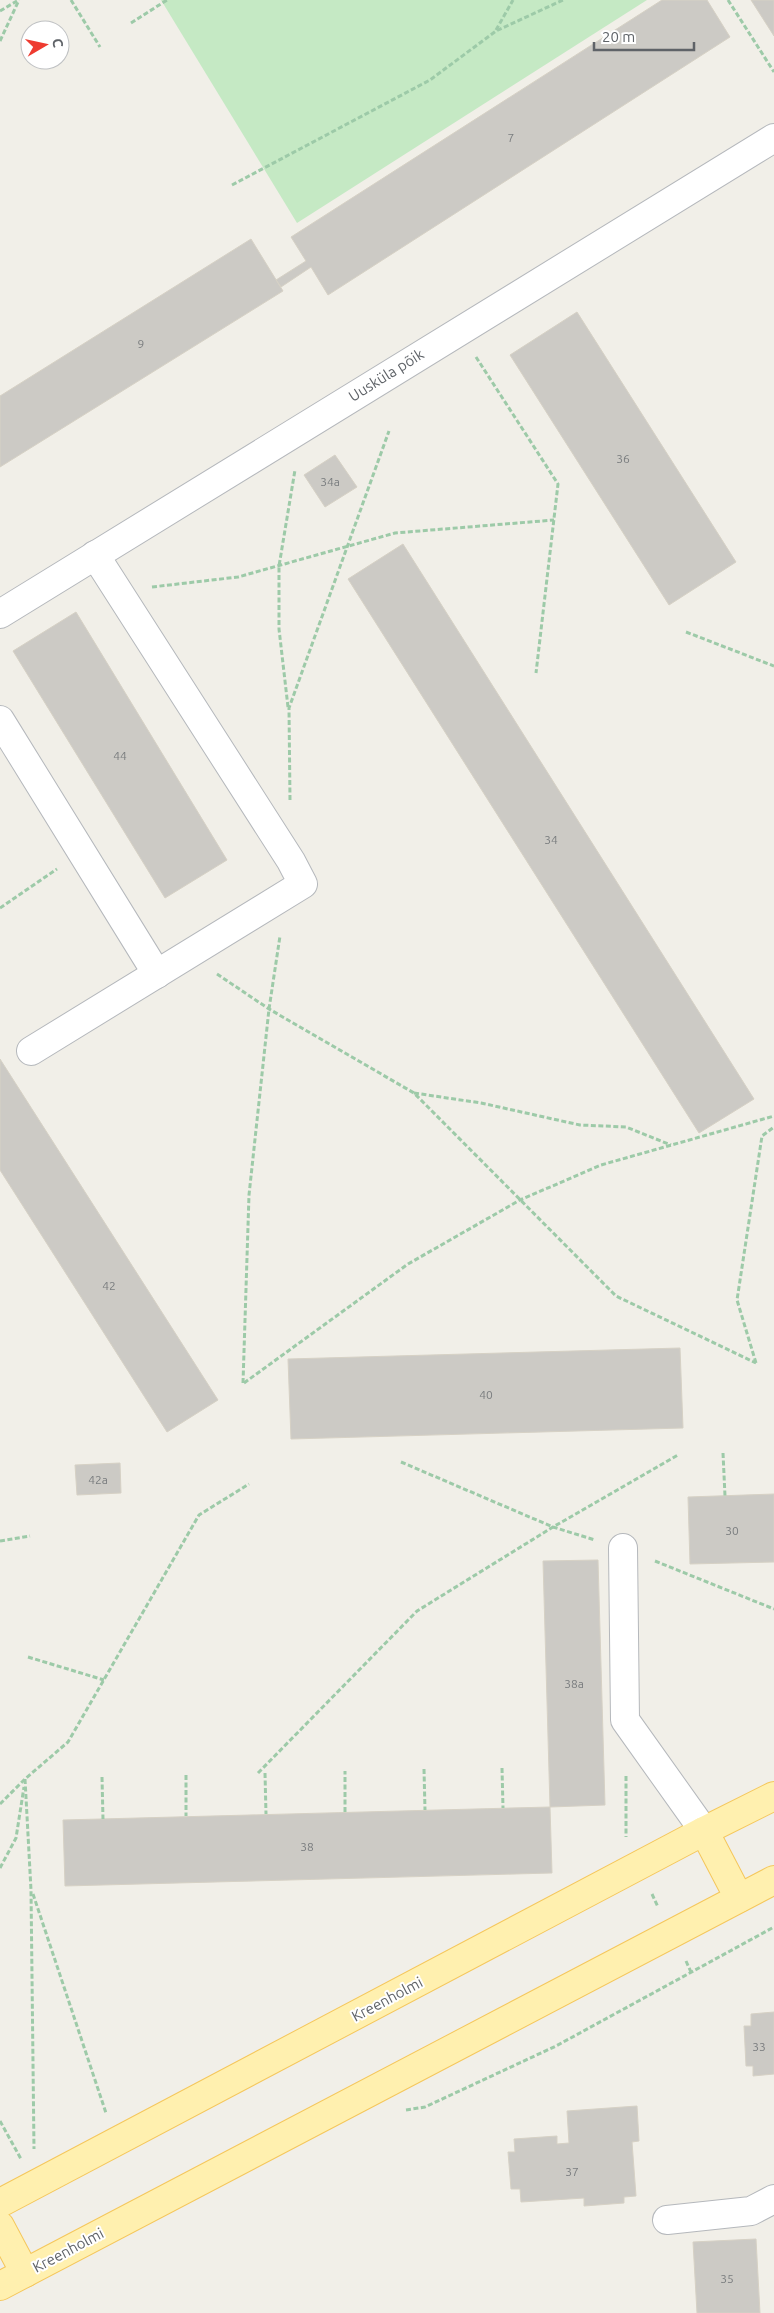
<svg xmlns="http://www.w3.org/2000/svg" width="774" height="2313" viewBox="0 0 774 2313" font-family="Ubuntu,sans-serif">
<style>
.green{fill:#c5e9c4}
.building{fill:#cccac5;stroke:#d6d1c5}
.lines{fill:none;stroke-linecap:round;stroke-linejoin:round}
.minor-casing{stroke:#b5b8bc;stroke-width:30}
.major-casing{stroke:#f5c75c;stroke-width:30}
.path{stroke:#9dcaa8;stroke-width:3;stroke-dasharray:5 2.5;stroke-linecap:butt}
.minor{stroke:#fff;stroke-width:28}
.major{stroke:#fff0af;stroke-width:28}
.labels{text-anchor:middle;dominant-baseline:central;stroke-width:4;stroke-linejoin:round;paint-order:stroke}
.number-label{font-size:12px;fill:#7a7d7f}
.street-label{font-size:15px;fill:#5f6368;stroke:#fff}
</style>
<rect width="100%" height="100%" fill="#f1efe8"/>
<!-- green -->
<path class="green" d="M161,0h486l-350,223z"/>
<!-- building -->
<g class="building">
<path d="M662,0h45l23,37 -402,258 -17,-28 -30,20 -5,-7 30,-19 -15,-24z"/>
<path d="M751,0h23v36z"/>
<path d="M251,239l32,52 -283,176v-71z"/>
<path d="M577,312l159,250 -67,43 -159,-250z"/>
<path d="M335,455l22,32 -32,20 -21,-32z"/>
<path d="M403,544l351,555 -55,34 -351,-554z"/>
<path d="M76,612l151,248 -62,38 -152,-247z"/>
<path d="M0,1059l218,341 -51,32 -167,-262z"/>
<path d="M680,1348l3,80 -392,11 -3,-80z"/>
<path d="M120,1463l1,30 -44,2 -2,-30z"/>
<path d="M774,1494v68l-84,2 -2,-67z"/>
<path d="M598,1560l7,245 -55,2 -7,-246z"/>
<path d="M550,1807l2,66 -487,13 -2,-66z"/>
<path d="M774,2012v62l-21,2v-10h-7l-2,-40h7v-12z"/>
<path d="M637,2106l2,35 -7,1 4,54 -12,1v6l-40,3v-8l-63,4 -1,-13h-9l-3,-37h7l-1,-13 43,-3v8l12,-1 -2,-32z"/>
<path d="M756,2239l4,74h-63l-4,-71z"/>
</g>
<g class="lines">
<defs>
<g id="minor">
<path d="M0,614l774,-476"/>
<path d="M0,720l157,254"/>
<path d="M31,1051l272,-167 -12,-23 -196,-306"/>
<path d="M623,1548l2,172 79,111"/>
<path d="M667,2220l84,-9 23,-12"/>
</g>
<g id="major">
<path d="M704,1831l35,67"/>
<path d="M0,2203l704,-372 70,-35"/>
<path d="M0,2226l25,47"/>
<path d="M0,2286l774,-406"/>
</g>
</defs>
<!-- minor casing -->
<use href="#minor" class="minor-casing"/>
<!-- major casing -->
<use href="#major" class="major-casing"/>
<!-- path -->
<g class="path">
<path d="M71,0l29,47"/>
<path d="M728,0l46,72"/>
<path d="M0,11l17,-10"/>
<path d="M131,23l36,-23"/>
<path d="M496,30l17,-30"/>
<path d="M0,41l19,-41"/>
<path d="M232,185l198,-105 66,-49 67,-31"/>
<path d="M476,357l82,127 -22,189"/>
<path d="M152,587l86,-10 157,-44 159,-13"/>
<path d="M686,632l88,34"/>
<path d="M288,707l-9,-78v-63l16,-96"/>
<path d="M290,800l-1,-92 100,-277"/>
<path d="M0,908l57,-39"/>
<path d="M217,974l52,35 145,84 202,203 140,67"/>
<path d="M414,1093l67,10 99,22 46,2 45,18"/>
<path d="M756,1363l-19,-63 25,-164 12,-9"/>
<path d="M243,1383l6,-188 20,-186 11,-73"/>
<path d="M244,1383l164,-119 112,-64 81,-35 173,-49"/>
<path d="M723,1453l2,43"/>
<path d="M401,1462l152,65 42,13"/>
<path d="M0,1541l30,-5"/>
<path d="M655,1561l119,48"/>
<path d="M28,1657l76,23"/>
<path d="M502,1768l1,40"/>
<path d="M424,1769l1,41"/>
<path d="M258,1773l159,-162 136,-84 125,-72"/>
<path d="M265,1773l1,41"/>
<path d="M186,1775v41"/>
<path d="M626,1776v61"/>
<path d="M102,1777l1,42"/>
<path d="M25,1779l6,111 3,259"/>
<path d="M0,1804l25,-25 43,-37 131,-227 50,-31"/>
<path d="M345,1812v-41"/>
<path d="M0,1868l16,-30 8,-51"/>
<path d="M33,1894l73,219"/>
<path d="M652,1894l6,13"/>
<path d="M686,1961l5,11"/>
<path d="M406,2110l19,-3 131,-61 218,-119"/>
<path d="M0,2121l21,38"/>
</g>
<!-- minor -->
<use href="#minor" class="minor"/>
<!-- major -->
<use href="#major" class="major"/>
</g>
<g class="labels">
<!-- number labels -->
<g class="number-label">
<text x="511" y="137">7</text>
<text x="141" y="343">9</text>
<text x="623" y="458">36</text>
<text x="330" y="481">34a</text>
<text x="120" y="755">44</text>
<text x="551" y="839">34</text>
<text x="109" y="1285">42</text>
<text x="486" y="1394">40</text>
<text x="98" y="1479">42a</text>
<text x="732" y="1530">30</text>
<text x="574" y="1683">38a</text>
<text x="307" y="1846">38</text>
<text x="759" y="2046">33</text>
<text x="572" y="2171">37</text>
<text x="727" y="2278">35</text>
</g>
<!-- street labels -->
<g class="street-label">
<text transform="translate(386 375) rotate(-32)">Uusküla põik</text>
<text transform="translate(387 1999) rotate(-28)">Kreenholmi</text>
<text transform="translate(68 2250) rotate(-28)">Kreenholmi</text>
</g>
</g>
<!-- north arrow -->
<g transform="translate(45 45) rotate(81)"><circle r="24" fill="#ffffff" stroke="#bfc1c3"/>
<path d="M0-4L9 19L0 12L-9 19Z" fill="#ee3b30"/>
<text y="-8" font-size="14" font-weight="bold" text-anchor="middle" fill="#5f6368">С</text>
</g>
<!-- scale -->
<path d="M594 42v8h100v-8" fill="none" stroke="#5f6368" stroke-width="2.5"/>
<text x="602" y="42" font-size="15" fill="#5f6368" stroke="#ffffff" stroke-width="4" paint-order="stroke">20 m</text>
</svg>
